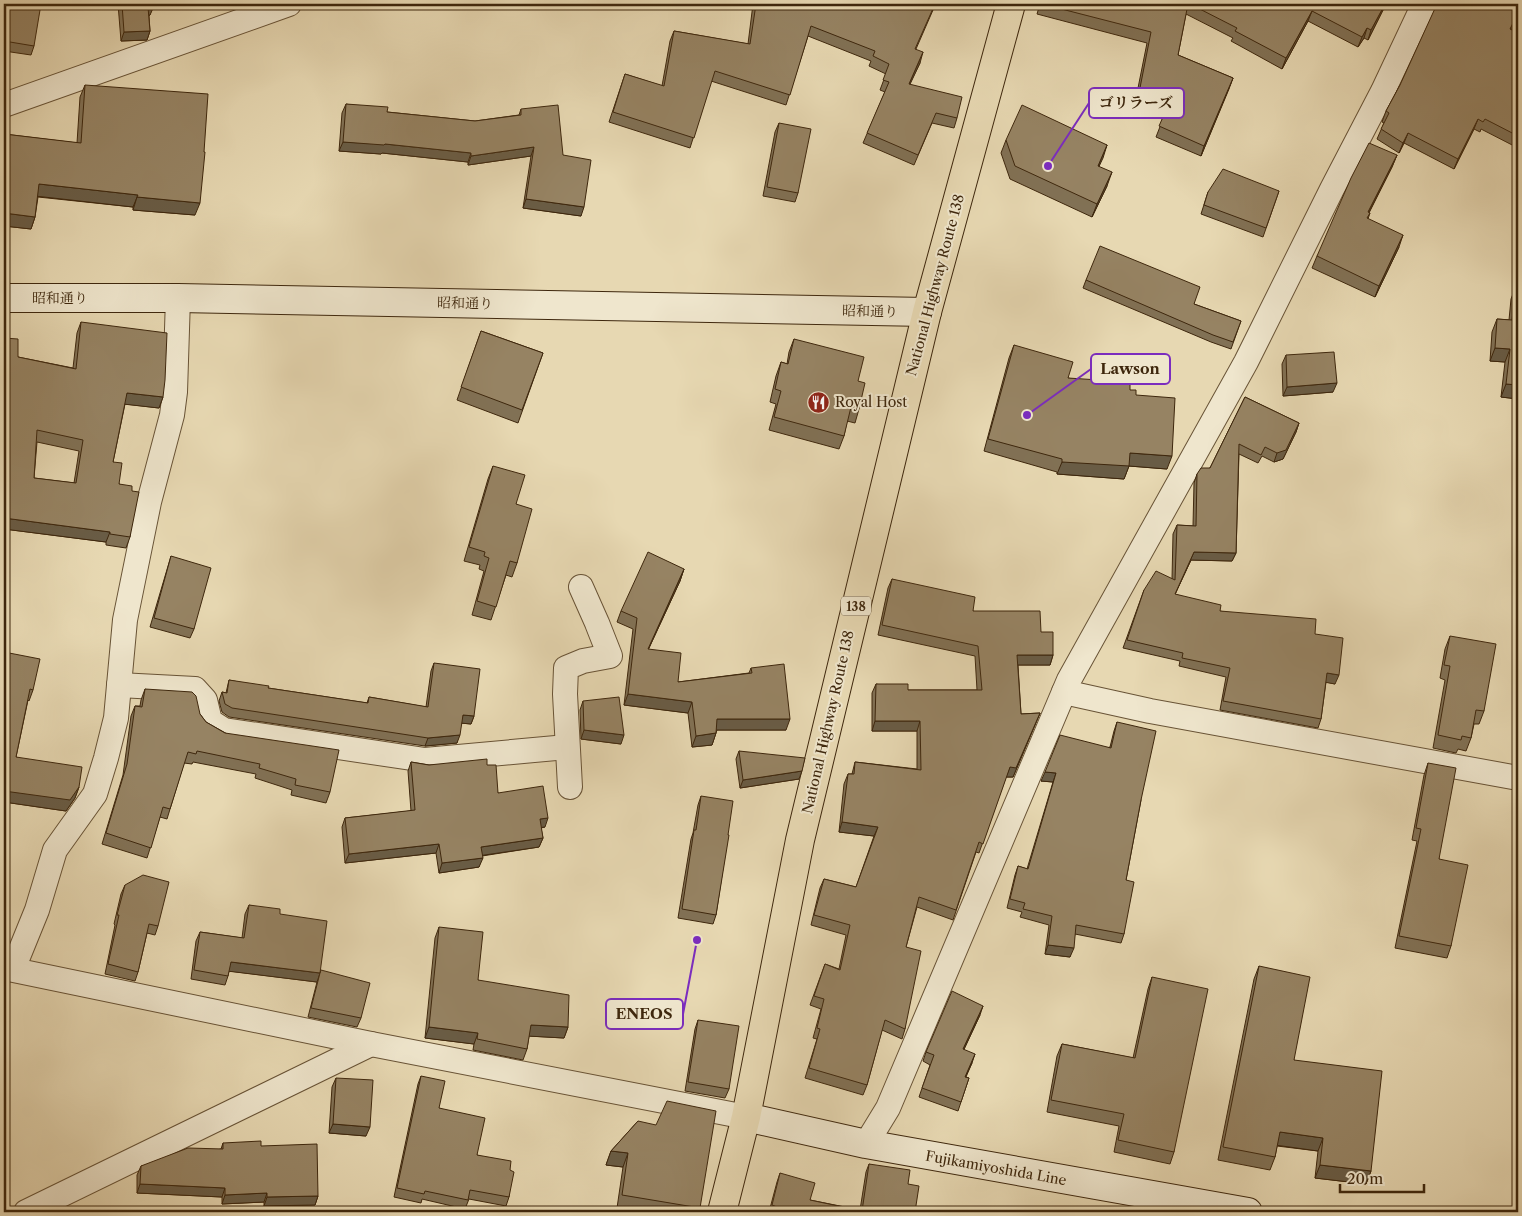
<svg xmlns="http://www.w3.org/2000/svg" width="1522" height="1216" viewBox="0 0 1522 1216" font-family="'Libre Caslon Text','Noto Serif JP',serif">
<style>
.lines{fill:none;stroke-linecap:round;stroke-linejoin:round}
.street-casing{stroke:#685336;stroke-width:26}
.secondary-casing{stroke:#3e270d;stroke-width:30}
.highway-casing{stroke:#3e270d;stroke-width:30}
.street{stroke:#efe6cd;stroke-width:24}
.secondary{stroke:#efe6cd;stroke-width:28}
.highway{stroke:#e7d8b2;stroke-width:28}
.wall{fill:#817155;stroke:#3e270d;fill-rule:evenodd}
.shaded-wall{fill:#695c45;stroke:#3e270d}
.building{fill:#968363;stroke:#3e270d;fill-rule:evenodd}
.labels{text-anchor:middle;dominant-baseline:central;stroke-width:4;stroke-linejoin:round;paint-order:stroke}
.shield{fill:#efe6cd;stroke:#736047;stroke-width:1}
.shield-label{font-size:12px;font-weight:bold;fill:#3e270d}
.street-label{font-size:14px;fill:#3e270d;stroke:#efe6cd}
.poi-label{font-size:14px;fill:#3e270d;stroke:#efe6cd;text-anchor:start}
.leader{fill:none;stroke:#7b2cbf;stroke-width:2}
.callout-dot{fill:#7b2cbf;stroke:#efe6cd;stroke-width:2}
.callout{fill:#efe6cd;stroke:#7b2cbf;stroke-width:2}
.callout-label{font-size:15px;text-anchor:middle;font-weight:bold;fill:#3e270d}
</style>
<rect width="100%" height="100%" fill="#e7d8b2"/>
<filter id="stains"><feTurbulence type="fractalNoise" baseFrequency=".004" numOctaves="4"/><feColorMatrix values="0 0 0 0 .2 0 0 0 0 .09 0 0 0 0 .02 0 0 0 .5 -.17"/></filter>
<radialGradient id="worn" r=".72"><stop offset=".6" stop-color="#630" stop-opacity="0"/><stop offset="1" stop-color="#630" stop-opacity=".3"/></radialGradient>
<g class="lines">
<defs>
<g id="street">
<path d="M4,105l285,-101"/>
<path d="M119,685l76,4 10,11 5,21 14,9 201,30 142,-13"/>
<path d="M1064,692l86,19 368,67"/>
<path d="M570,787l-5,-93 1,-26 17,-7 27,-5 -13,-33 -16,-36"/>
<path d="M4,968l367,76 375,73"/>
<path d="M13,969l24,-59 18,-60 40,-56 11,-36 10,-40 9,-98 24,-118 23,-87 3,-23 3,-94"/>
<path d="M866,1144l22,-36 181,-428 177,-318 86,-173 51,-98 41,-87"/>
<path d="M26,1212l345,-168"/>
</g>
<g id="secondary">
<path d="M4,298h174l749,14"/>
<path d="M746,1117l120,27 382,68"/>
</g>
<path id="highway" d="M722,1212l24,-95 54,-277 127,-528 84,-308"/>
</defs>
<!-- street casing -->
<use href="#street" class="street-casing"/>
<!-- secondary casing -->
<use href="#secondary" class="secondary-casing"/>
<!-- highway casing -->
<use href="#highway" class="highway-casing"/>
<!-- street -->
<use href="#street" class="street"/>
<!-- secondary -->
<use href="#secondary" class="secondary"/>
<!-- highway -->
<use href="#highway" class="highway"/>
</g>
<!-- wall -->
<g class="wall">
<path d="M4,4l30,42 -3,9 -27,-4z"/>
<path d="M118,4h35l-3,11 -1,1 1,15 -3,9 -26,1z"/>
<path d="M753,4h132l10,4 38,2 -17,39 4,14 -11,22 48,33 -3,10 -22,-5 -18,42 -51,-22 22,-51 -5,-2 6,-16 -17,-8 2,-5 -63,-25 -22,69 -75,-24 -21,67 -81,-26 16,-48 37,12 8,-45 4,-10 74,13z"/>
<path d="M1040,4h220l9,5 117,-5 -18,36 -4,-2 -6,9 -50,-26 -26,48 -51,-28 2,-3 -47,-24 -8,41 55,23 -32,78 -45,-19 7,-18 -30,-6 14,-70 -110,-29z"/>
<path d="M1511,30l7,3v115l-37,-19 -1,3 -6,-3 -20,40 -50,-26 -5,10 -22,-14 7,-16 -2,-1 4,-11 14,-26z"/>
<path d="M85,85l110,130 -62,-5v-3l-95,-10 -3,20 -4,12 -27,-3v-92l73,9 3,-46z"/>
<path d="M346,104l41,8 88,9 44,-6 2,-6 42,46 18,61 -58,-8 8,-52 -63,9v-3l-86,-9 -1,1 -42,-3 3,-38z"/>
<path d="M779,123l19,70 -3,9 -32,-6 12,-64z"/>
<path d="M1006,140l101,5 -8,21 8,20 -15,31 -82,-38 -9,-26z"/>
<path d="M1397,155l-5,12 -23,46h1l-2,6 31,28 -24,50 -63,-29 5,-12z"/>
<path d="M1279,191l-16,46 -62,-23 7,-22z"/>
<path d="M1086,280l108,24 47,17 -10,28 -20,-7 -128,-54z"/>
<path d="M1516,286h2v113l-17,-2 4,-35 -15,-1 2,-29 5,-13 12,1 2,-21z"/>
<path d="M81,322l82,75 -4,11 -34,-4 -12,58 6,22 13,7 -2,46 -4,11 -20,-3v-3l-102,-13v-191l14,19 55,11 4,-35zM37,442l42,9 -5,32 -40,-5z"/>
<path d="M481,331l62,22 -25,70 -61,-23z"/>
<path d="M794,339l64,42 1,28 -4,14 -8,-2 -3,15 -5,13 -70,-19 7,-26 -6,-2 6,-26 5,-14 6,2 2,-12z"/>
<path d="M1014,345l54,33 62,12 6,5 31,74 -38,-3 -5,13 -67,-5v-2l-73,-21 25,-93z"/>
<path d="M1286,355l47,37 -50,4 -1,-32z"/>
<path d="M1245,397l54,26 -3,9 -13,27 -9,3 -12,-6 -4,7 -19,-9 -3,99 -4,8 -41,-1 -16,34 45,17 95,23 20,50 -9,-2 -5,37 -3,9 -98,-18 6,-33 -47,-11 1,-5 -57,-13 21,-58 28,-11 1,-45 4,-9 16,1 1,-43 3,-9 13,-6z"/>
<path d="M493,466l23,38 1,59 -5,14 -6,-2 -15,45 -19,-5 12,-44 -5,-2 1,-4 -16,-4 24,-82z"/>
<path d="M171,556l23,73 -4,9 -40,-11z"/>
<path d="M684,569l-4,12 -32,69 30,32 71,-9 2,-5 35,62h-69l-5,15 -20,2 -4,-34 -64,-8 9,-76 -16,-7 4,-11z"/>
<path d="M892,579l81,32 68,21 12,23 -3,10h-32l3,49 19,-1 -27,64h-7l-27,76 -3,-1 -23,68 -36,-13 -11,40 -1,82 -3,10 -20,-9 -15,55 -4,10 -58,-17 12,-39 -4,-1 8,-29 -11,-4 15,-41 14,5 7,-34 -35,-10 9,-37 4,-9 32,8 18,-51 -35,-4 5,-48 4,-10h4l3,-12 62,7v-38h-45v-38l4,-9 32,6h69l-2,-34 -97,-21 10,-47z"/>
<path d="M1450,636l34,75 -5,13h-5l-3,14 -5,13 -8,-2 -2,4 -23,-5 12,-68 -5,-2 5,-29z"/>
<path d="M4,652l29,38 -4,11 -1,-1 -12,57 63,30 -4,11 -9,13 -62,-9z"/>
<path d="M434,663l40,53 -3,8 -10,-1 -4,20 -32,3 -196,-29 -7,-5 -3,-11 3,-9 4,1 3,-13 39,8 99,15 2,-6 57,10 5,-36z"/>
<path d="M145,689l55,25 6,8 124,70 -4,11 -35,-8 1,-5 -37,-12 1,-4 -63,-12 -1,2 -8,-1 -17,56 -7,-2 -13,41 -45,-14 21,-69 8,-59 4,-10h5l1,-6z"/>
<path d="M583,701l38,43 -40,-5 -1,-29z"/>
<path d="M1117,722l24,78 -15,80 -2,54 -3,9 -46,-9 -5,23 -25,-3 4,-29 -29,-8 2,-5 -15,-4 8,-33 3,-9 9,3 26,-87 -12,-1 69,-34 4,-16z"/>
<path d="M739,751l60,28 -59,9 -4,-29z"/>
<path d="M411,762l18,3h58l11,28 47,34 -4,1 2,10 -4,9 -57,9 -3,11 -40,6 -3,-20 -91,10 -3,-36 3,-9 66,-7 -3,-40z"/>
<path d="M1428,763l11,96 12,87 -4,12 -52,-10 22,-107 -5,-1 12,-65z"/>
<path d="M701,796l27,39 -12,80 -3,9 -35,-6 13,-79 2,-6 5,-28z"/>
<path d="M125,885l33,41 -3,9 -8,-2 -9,39 -3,9 -30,-7 10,-49 -1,-1 7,-30z"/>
<path d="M249,905l31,9 40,57 41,47 -4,9 -49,-10 9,-35 -88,-11 -1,5 -3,9 -34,-6 5,-38 4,-9 42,6 3,-24z"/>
<path d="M439,927l39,53 90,47 -4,11 -35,-2 -2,13 -4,11 -50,-10 1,-6 -49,-6 10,-100z"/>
<path d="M1259,966l35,94 77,111 -5,13 -51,-6 3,-27 -41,-5 -2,11 -5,13 -52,-10 36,-181z"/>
<path d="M1152,977l22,175 -4,12 -56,-12 5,-26 -72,-14 10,-56 5,-12 71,14 15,-69z"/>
<path d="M980,1015l-16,34 8,14 -6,14 3,1 -11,33 -39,-14 11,-32 -7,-4 3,-9z"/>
<path d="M698,1020l31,69 -4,9 -40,-7 10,-62z"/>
<path d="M421,1076l18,32 38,47 33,15 -1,27 -3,9 -37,-7 -4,10 -43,-10 -1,4 -27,-6 24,-113z"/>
<path d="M336,1078l30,58 -37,-3 3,-46z"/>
<path d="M638,1121l62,87 -2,4h-58l-23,-4 6,-41 -17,-2 5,-14z"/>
<path d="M223,1143l95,53 -3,9 -51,1v-4l-42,2v-7l-85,-4v-18l4,-9 80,-17z"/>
<path d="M869,1164l39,20 7,28h-146l8,-30 3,-9 30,27 50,10 6,-38z"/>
</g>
<!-- shaded-wall -->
<g class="shaded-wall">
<path d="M1385,4h1l-18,36 3,-10z"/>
<path d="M154,6l-4,9 -5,1 3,-9z"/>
<path d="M1312,11l-4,10 -26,48 4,-11z"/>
<path d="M1518,13v2l-11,25 3,-11z"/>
<path d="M1367,28l-3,10 -6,9 4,-10z"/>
<path d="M150,31l-3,9 -26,1 3,-9z"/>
<path d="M923,52l-3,11 -15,32 4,-11z"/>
<path d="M1233,78l-4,11 -28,67 3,-10z"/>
<path d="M1478,119l-4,10 -20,40 4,-10z"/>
<path d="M1408,133l-4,10 -5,10 4,-10z"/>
<path d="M343,142l42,2 86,9 -3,9 -86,-9 -1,1 -42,-3z"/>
<path d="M1107,145l-4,13 -10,21 5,-13z"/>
<path d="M534,147l-3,9 -63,9 3,-9z"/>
<path d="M1397,155l-5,12 -29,57 5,-12z"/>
<path d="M1112,172l-5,14 -15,31 5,-13z"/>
<path d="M39,184l99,11 -5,12 -98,-11z"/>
<path d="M137,197l63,6 -5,12 -62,-5z"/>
<path d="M526,199l58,8 -3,9 -58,-8z"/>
<path d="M4,213l31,4 -4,12 -27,-3z"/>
<path d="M1403,235l-4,12 -24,50 4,-11z"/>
<path d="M1495,348l15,1 -5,13 -15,-1z"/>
<path d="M1337,383l-4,9 -50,4 4,-9z"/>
<path d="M1506,384l12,1v14l-17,-2z"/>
<path d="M127,393l36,4 -4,11 -36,-4z"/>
<path d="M1299,423l-3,9 -13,27 -9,3 3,-9z"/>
<path d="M1130,453l42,3 -5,13 -38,-3 -5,13 -67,-5 5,-12z"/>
<path d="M4,518l106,14 -4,10 -102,-13z"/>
<path d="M1194,552l42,1 -4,8 -41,-1 -20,43z"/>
<path d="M684,569l-4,12 -37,80 5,-12z"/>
<path d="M1017,655h36l-3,10h-36z"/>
<path d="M1327,673l12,2 -4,9 -11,-2z"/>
<path d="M628,694l64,8 -4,11 -64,-8z"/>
<path d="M1040,713l-27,64h-7l4,-10z"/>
<path d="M463,715l11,1 -3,8 -11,-1z"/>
<path d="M717,719h73l-4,11h-73z"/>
<path d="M875,721h45l-3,10h-45z"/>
<path d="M584,730l40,5 -3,9 -40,-5z"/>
<path d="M716,733l-4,12 -20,2 4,-11z"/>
<path d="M460,735l-3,8 -32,3 3,-8z"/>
<path d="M802,771l-3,8 -59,9 3,-8z"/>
<path d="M1045,772l11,1 -3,9 -12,-1z"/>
<path d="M79,787l-4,11 -9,13 -62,-9v-11z"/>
<path d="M548,818l-3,9 -8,1 3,-9z"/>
<path d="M842,822l36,5 -4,9 -35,-4z"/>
<path d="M543,838l-4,9 -61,9 3,-9z"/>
<path d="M439,844l-3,9 -91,10 4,-9z"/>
<path d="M483,858l-4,9 -40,6 3,-10z"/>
<path d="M1048,945l26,3 -4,9 -25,-3z"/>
<path d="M231,962l89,11 -3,9 -90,-11z"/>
<path d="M983,1006l-3,9 -20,43 3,-9z"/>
<path d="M531,1025l37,2 -4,11 -37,-2z"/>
<path d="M429,1027l49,6 -4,11 -49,-6z"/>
<path d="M975,1054l-3,9 -11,23 4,-9z"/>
<path d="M333,1124l37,3 -4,9 -37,-3z"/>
<path d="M1280,1132l43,6 -5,13 -43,-6z"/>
<path d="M611,1151l17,2 -5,14 -17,-2z"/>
<path d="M1320,1165l51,6 -5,13 -51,-6z"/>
<path d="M140,1184l85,4 -3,9 -85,-4z"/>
<path d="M267,1193l-3,9 -42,2 3,-9z"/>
<path d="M318,1196l-3,9 -51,1 3,-9z"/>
</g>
<!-- building -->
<g class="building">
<path d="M4,4h37l-7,42 -30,-5z"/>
<path d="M122,4h31l1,2 -6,1 2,24 -26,1z"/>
<path d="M756,4h129l10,4 2,-4h38l-20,45 8,3 -14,32 53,13 -5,21 -21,-5 -18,42 -51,-22 22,-51 -6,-2 6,-16 -16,-8 2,-5 -64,-25 -21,69 -75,-24 -21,67 -81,-26 12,-38 39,12 10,-55 76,13z"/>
<path d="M1042,4h146l-10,51 55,23 -29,68 -45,-20 8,-18 -30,-5 14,-71z"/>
<path d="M1190,4h70l9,5 2,-5h114l-14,26 -4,-2 -5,9 -50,-26 -26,47 -51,-27 2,-3z"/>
<path d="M1437,4h79l2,1v8l-8,16 8,4v103l-33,-17 -2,3 -5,-3 -20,40 -50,-26 -5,10 -22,-14 8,-16 -3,-2 14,-26z"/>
<path d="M85,85l123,9 -4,58h1l-5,51 -63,-6 1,-2 -99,-11 -4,33 -31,-4v-79l77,9z"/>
<path d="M346,104l42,3 -1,5 88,9 46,-6v-6l37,-4 5,50 28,5 -7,47 -58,-8 8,-52 -63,9v-3l-86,-9 -1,1 -41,-3z"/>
<path d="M1022,105l85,40 -9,21 14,6 -15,32 -82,-38 -9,-26z"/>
<path d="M779,123l32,6 -13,64 -31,-6z"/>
<path d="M1369,143l28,12 -29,57 2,1 -3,5 36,17 -24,51 -62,-30 34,-78z"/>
<path d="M1223,169l56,22 -13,37 -62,-23 4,-13z"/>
<path d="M1100,246l100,41 -6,17 47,17 -8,21 -20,-7 -127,-55z"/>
<path d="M1516,286h2v99l-12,-1 4,-35 -15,-1 2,-29 15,1z"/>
<path d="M81,322l86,11 -2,47 -2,17 -36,-4 -14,69 9,1 -3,21 13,2v5l7,1 -9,45 -20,-3v-2l-106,-14v-180l14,1v18l58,12zM37,430l46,10 -7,43 -42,-5z"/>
<path d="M481,331l62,22 -21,57 -61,-23z"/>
<path d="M794,339l70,18 -6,24 7,2 -6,26 -8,-2 -7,29 -70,-19 7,-26 -6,-2 6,-27 7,2z"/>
<path d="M1014,345l59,17 -5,16 62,4v8h6v5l39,3 -3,58 -42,-3 -1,13 -67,-4v-3l-74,-20z"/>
<path d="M1334,352l3,31 -50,4 -1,-32z"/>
<path d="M1245,397l54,26 -13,27 -9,3 -12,-6 -4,8 -22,-11 -3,109 -42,-1 -19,42 46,11 -1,6 96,8 -1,15 28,4 -4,37 -12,-2 -6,46 -98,-18 7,-33 -48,-10 1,-5 -56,-13 17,-50 12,-19 19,9 2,-55 19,1 1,-52 4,-6h9z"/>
<path d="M493,466l32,9 -9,29 16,5 -15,54 -7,-2 -14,46 -19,-6 12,-43 -5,-2 1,-4 -16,-5z"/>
<path d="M648,552l36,17 -36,80 33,4 -3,29 74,-9 -1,-5 33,-4 6,55h-73l-1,14 -20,3 -4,-34 -64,-8 9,-76 -16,-7z"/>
<path d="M171,556l40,12 -17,61 -40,-11z"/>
<path d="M892,579l83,18 -2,14h67l1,21h12v23h-36l4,59 19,-1 -24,55 -6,-1 -27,77 -4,-2 -23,68 -37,-13 -13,50 15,4 -16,78 -20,-9 -18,65 -58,-17 11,-39 -3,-1 7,-29 -10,-3 11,-32 15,6 10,-45 -36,-10 10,-36 32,8 22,-60 -36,-5 6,-48h6l1,-12 66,8 -1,-49h-45l1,-37h32v6h74l-4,-44 -96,-21z"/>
<path d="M1450,636l46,8 -12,67 -8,-1 -5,28 -9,-2 -1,4 -23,-5 12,-69 -6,-1z"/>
<path d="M4,652l36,7 -7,31 -3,-1 -14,68 66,10 -3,20 -9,13 -66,-9z"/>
<path d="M434,663l46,6 -6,47 -11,-1 -3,20 -32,3 -196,-30 -7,-4 -3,-12 5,1 2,-13 40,6 -1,2 100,15 1,-6 59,10z"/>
<path d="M145,689l47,3 4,4 4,18 6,8 19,11 114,17 -9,42 -35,-7 1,-6 -37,-11 1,-4 -63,-13 -1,3 -8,-2 -18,57 -7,-2 -12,41 -45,-15 21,-69 8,-58 7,1z"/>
<path d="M619,697l5,38 -40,-5 -1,-29z"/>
<path d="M1117,722l39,9 -15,69 -15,80 8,2 -10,52 -48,-9 -2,23 -26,-3 4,-29 -29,-7 2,-6 -15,-4 8,-33 10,3 28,-96 -11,-1 15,-37 51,13z"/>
<path d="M739,751l66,7 -3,13 -59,9z"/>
<path d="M487,759v6h9l2,28 45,-7 5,32 -8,1 3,19 -62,9 2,11 -41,5 -3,-19 -90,10 -4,-36 70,-8 -4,-48 18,3z"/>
<path d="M1428,763l28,5 -17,91 29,6 -17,81 -52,-10 22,-107 -5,-1z"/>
<path d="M701,796l32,5 -5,34h1l-13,80 -34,-6 12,-79h2z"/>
<path d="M143,875l26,7 -11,44 -9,-2 -11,48 -30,-8 11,-49h-2l8,-30z"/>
<path d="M249,905l31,4v5l47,7 -7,52 1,-3 49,13 -9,35 -50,-10 9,-35 -89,-11 -3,14 -34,-6 6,-38 44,6z"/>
<path d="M439,927l44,5 -5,48 91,15 -1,32 -37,-2 -4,24 -50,-10 1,-6 -49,-6z"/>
<path d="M1259,966l51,11 -16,83 88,11 -11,100 -51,-6 3,-27 -43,-6 -5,25 -52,-10z"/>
<path d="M1152,977l56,12 -34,163 -56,-12 6,-26 -73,-14 11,-56 73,14z"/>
<path d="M952,991l31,15 -20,43 12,5 -10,23 4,1 -8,24 -39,-14 12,-33 -8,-3z"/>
<path d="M698,1020l41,6 -10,63 -41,-7z"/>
<path d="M421,1076l24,5 -6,27 46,10 -8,37 34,6 -1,9 4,2 -5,25 -39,-7 -2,10 -43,-9 -1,3 -27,-6z"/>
<path d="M336,1078l37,2 -3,47 -37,-3z"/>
<path d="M667,1101l49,10 -16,97 -78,-13 6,-42 -17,-2 27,-30 18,4z"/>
<path d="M261,1141v5l56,-2 1,52 -51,1v-4l-42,2v-7l-85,-4 1,-18 47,-18 35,1v-6z"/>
<path d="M869,1164l41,6 -2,14 11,2 -4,26h-139l1,-5 -5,-2 8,-32 35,10 -5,17 52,11z"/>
</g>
<!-- icons -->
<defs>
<symbol id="restaurant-disc" viewBox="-11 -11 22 22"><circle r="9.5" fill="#8f2418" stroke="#efe6cd"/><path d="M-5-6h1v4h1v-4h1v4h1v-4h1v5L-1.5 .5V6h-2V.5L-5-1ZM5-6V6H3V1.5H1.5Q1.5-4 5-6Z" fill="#fff"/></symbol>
</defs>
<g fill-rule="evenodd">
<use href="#restaurant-disc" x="806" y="390" width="25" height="25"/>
</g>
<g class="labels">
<!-- shield labels -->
<rect class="shield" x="841" y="596.5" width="30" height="19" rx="4"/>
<g class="shield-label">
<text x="856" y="606">138</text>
</g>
<!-- street labels -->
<g class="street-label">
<text transform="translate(935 285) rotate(-75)">National Highway Route 138</text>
<text x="60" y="298">昭和通り</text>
<text transform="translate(465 303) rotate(1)">昭和通り</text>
<text transform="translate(870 311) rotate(1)">昭和通り</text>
<text transform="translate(828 722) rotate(-77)">National Highway Route 138</text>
<text transform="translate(996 1168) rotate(10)">Fujikamiyoshida Line</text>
</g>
<!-- poi labels -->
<g class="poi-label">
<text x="835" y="402">Royal Host</text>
</g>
</g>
<!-- callouts -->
<path class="leader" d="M1048 166L1089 103M1027 415L1091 369M697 940L683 1014"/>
<g class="callout-dot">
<circle cx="1048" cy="166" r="5"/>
<circle cx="1027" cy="415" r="5"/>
<circle cx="697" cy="940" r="5"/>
</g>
<g class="callout">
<rect x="1089" y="88" width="95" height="30" rx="5"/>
<rect x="1091" y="354" width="79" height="30" rx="5"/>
<rect x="606" y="999" width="77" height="30" rx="5"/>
</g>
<g class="callout-label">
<text x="1136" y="108">ゴリラーズ</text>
<text x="1130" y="374">Lawson</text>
<text x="644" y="1019">ENEOS</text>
</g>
<!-- margin -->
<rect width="1522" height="1216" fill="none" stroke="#e7d8b2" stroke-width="20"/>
<rect x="5" y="5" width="1512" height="1206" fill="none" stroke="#3e270d" stroke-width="2.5"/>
<rect x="10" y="10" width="1502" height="1196" fill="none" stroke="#3e270d"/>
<!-- scale -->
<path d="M1340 1184v8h84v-8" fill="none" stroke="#3e270d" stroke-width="2.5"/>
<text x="1347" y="1184" font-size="15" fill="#3e270d" stroke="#efe6cd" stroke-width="4" paint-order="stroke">20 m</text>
<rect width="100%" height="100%" filter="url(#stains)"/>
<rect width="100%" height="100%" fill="url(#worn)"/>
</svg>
